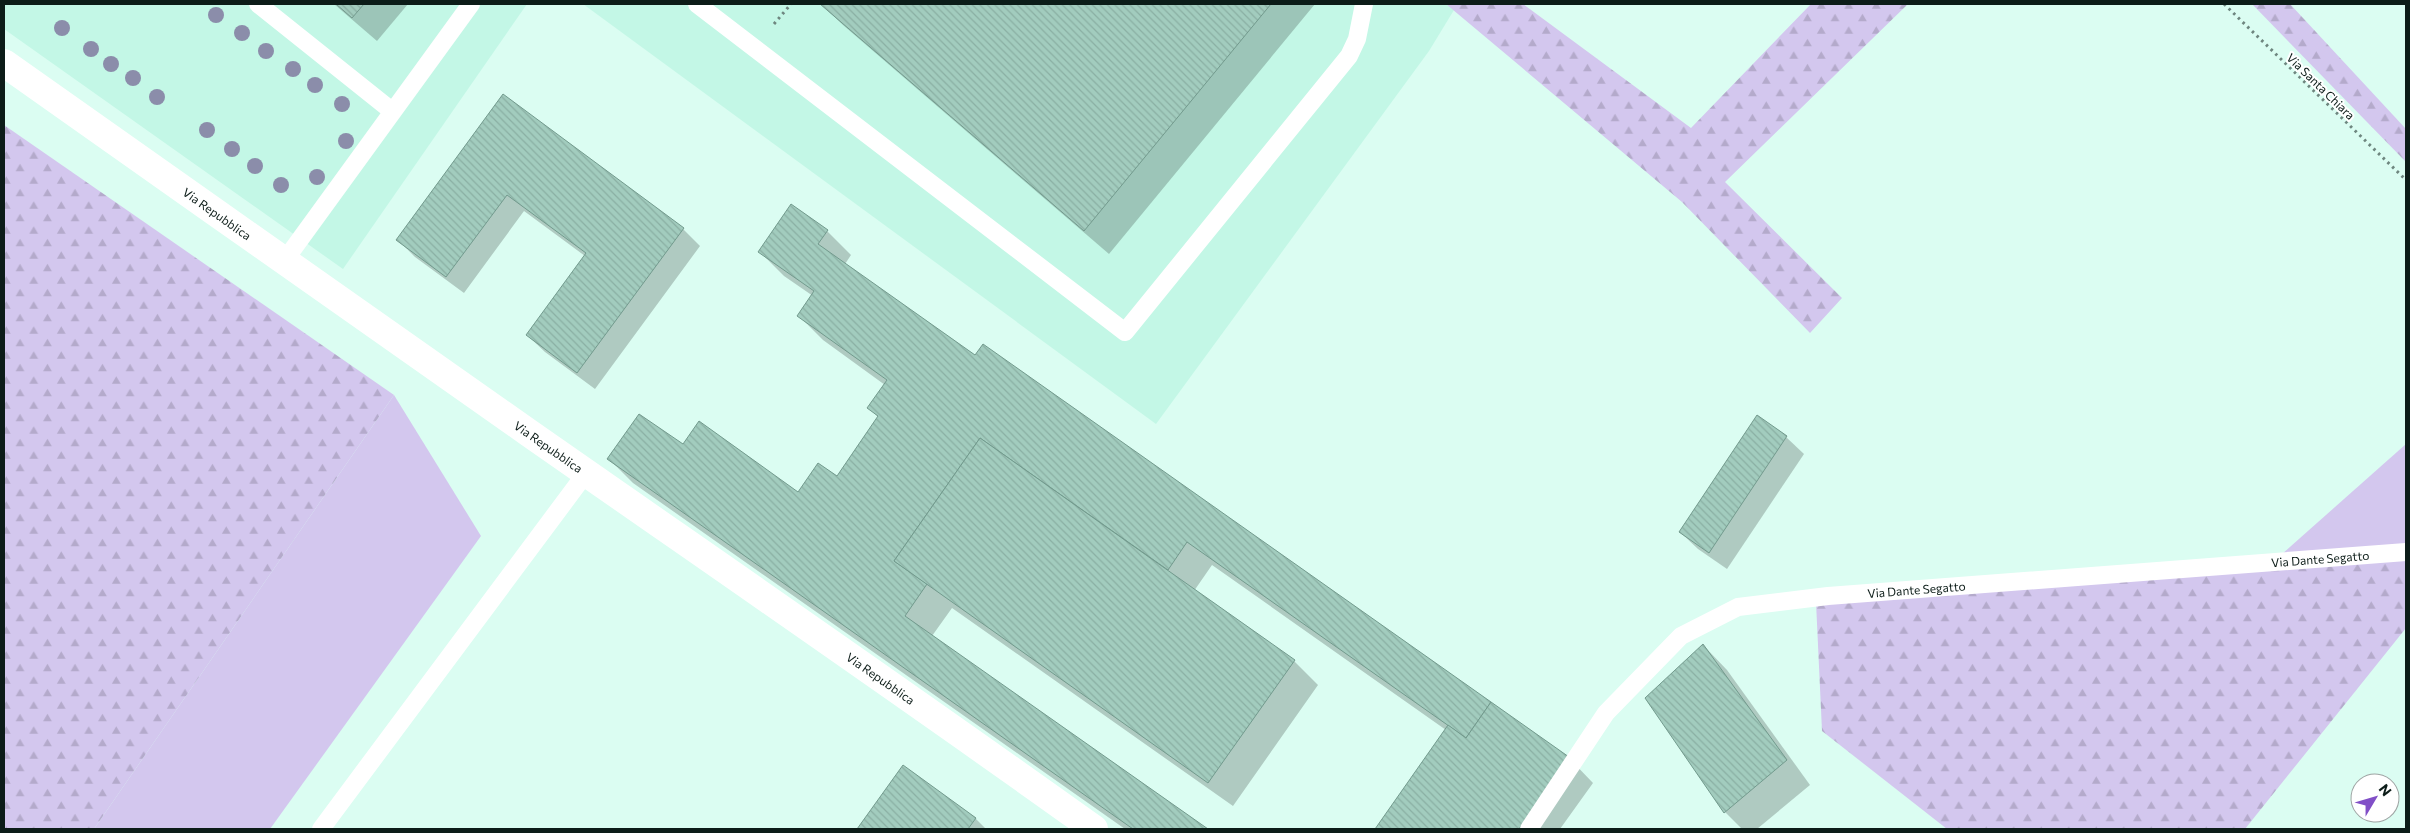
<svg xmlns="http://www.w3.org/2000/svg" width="2410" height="833" viewBox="0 0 2410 833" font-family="Commissioner,sans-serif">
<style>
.built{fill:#c3f7e6}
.grass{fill:#d3c7ee}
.forest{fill:url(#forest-firs)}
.shadow{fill:#0003}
.building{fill:url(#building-back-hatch);stroke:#729a8d}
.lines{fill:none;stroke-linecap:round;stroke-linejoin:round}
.path{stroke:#6e867f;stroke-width:3;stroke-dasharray:2.5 4;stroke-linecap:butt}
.lane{stroke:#fff;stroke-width:18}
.street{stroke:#fff;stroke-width:28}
.tree{fill:#8b8daa}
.labels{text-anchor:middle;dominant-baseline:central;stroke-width:4;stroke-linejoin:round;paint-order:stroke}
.street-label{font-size:12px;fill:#0c1c18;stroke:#fff}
</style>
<defs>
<pattern id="forest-firs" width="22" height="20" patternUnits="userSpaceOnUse" patternTransform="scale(1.25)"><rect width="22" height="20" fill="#d3c7ee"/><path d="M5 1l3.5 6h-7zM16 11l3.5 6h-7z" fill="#b4aacb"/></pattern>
<pattern id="building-back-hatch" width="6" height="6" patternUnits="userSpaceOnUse" patternTransform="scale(1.25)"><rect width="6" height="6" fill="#a2ccbe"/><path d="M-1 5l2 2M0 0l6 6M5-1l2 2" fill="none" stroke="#8aafa3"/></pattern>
</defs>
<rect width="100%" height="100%" fill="#dbfdf2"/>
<!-- built -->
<g class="built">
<path d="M4,4h523l-184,265 -339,-240z"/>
<path d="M583,4h863l8,6 -25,41 -273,373z"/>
</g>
<!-- grass -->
<g class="grass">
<path d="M394,395l87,141 -211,293h-176z"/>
<path d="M2406,444v108l-133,10z"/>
</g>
<!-- forest -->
<g class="forest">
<path d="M1446,4h77l168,124 120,-124h97l-183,178 117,116 -32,35 -128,-131z"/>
<path d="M2252,4h38l116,125v33z"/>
<path d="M4,125l390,270 -300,434h-90z"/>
<path d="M2406,553v75l-161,201h-298l-125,-98 -6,-129z"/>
</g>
<!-- shadow -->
<g class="shadow">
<path d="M334,4h74l-31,37z"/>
<path d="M821,4h494l-206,250 -266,-229z"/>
<path d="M503,96l180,133 17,17 -105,143 -50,-37 -18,-17 58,-79 -61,-45 -60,82 -49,-36 -17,-17z"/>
<path d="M827,231l24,24 -6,9 131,92 593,402 24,25 -33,46h-183l69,-99 -234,-165 -18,26 100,70 24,24 -85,121 -281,-198 -20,28 274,193h-81l-492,-346 -24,-24 74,-13 115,48 39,-17 42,-59 -10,-10 16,-23 -62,-45 -24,-24 14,-20 -29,-20 -25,-25z"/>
<path d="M1786,437l18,17 -77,115 -29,-20 -18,-17z"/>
<path d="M1703,645l24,25 83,115 -53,44h-15l-17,-17z"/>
<path d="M903,767l73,52 10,10h-127z"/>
</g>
<!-- building -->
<g class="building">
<path d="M336,4h28l-12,14z"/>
<path d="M820,4h451l-187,227z"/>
<path d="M503,94l181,134 -107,145 -51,-38 60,-82 -79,-58 -61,82 -50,-37z"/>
<path d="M791,204l37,26 -10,14 157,111 8,-11 508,358 -25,36 -279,-196 -19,28 -188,-132 -86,123 33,23 -22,32 303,213h-75l-526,-370 32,-45 44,30 16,-23 99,71 20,-29 19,13 41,-60 -11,-8 20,-28 -90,-64 17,-25 -56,-39z"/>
<path d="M1757,415l30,21 -78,117 -30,-21z"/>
<path d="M980,438l315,222 -87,123 -314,-222z"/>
<path d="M1703,644l84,116 -63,53 -79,-115z"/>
<path d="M1491,702l78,55 -50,72h-144l73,-104 18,13z"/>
<path d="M903,765l73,53 -8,11h-111z"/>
</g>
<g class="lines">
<!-- path -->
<g class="path">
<path d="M2224,4l182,176"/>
<path d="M774,24l17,-20"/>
</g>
<!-- lane -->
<g class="lane">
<path d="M258,4l134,107"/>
<path d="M697,4l428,328 224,-276 8,-17 7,-35"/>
<path d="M285,260l186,-256"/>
<path d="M321,829l265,-356"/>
<path id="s1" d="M1529,829l77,-116 75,-77 57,-29 90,-11 578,-44"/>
</g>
<!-- street -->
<path class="street" id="s2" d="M4,63c175,123 350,248 525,370 189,132 378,262 565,396"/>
</g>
<!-- trees -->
<g class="tree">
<circle cx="216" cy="15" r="8"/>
<circle cx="62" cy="28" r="8"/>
<circle cx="242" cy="33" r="8"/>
<circle cx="91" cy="49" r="8"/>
<circle cx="266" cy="51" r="8"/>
<circle cx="111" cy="64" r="8"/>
<circle cx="293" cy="69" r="8"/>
<circle cx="133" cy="78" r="8"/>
<circle cx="315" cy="85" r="8"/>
<circle cx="157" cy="97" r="8"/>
<circle cx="342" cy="104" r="8"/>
<circle cx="207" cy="130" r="8"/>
<circle cx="346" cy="141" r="8"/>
<circle cx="232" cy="149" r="8"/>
<circle cx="255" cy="166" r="8"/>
<circle cx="317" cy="177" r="8"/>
<circle cx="281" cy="185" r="8"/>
</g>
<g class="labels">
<!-- street labels -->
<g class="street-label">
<text transform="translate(2321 86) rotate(44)">Via Santa Chiara</text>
<text stroke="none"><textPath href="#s2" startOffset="261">Via Repubblica</textPath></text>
<text stroke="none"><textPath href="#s2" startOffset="666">Via Repubblica</textPath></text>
<text stroke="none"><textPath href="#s1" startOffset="895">Via Dante Segatto</textPath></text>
<text stroke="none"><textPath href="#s1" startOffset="490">Via Dante Segatto</textPath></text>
<text stroke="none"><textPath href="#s2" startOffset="1071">Via Repubblica</textPath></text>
</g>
</g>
<!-- border -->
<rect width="2410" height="833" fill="none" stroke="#0c1c18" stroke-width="10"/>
<!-- north arrow -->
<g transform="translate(2375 798) rotate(52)"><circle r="24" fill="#ffffff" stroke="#9ea4a3"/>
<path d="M0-4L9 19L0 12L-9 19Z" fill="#814fc7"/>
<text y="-8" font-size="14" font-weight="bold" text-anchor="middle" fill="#0c1c18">N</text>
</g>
</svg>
